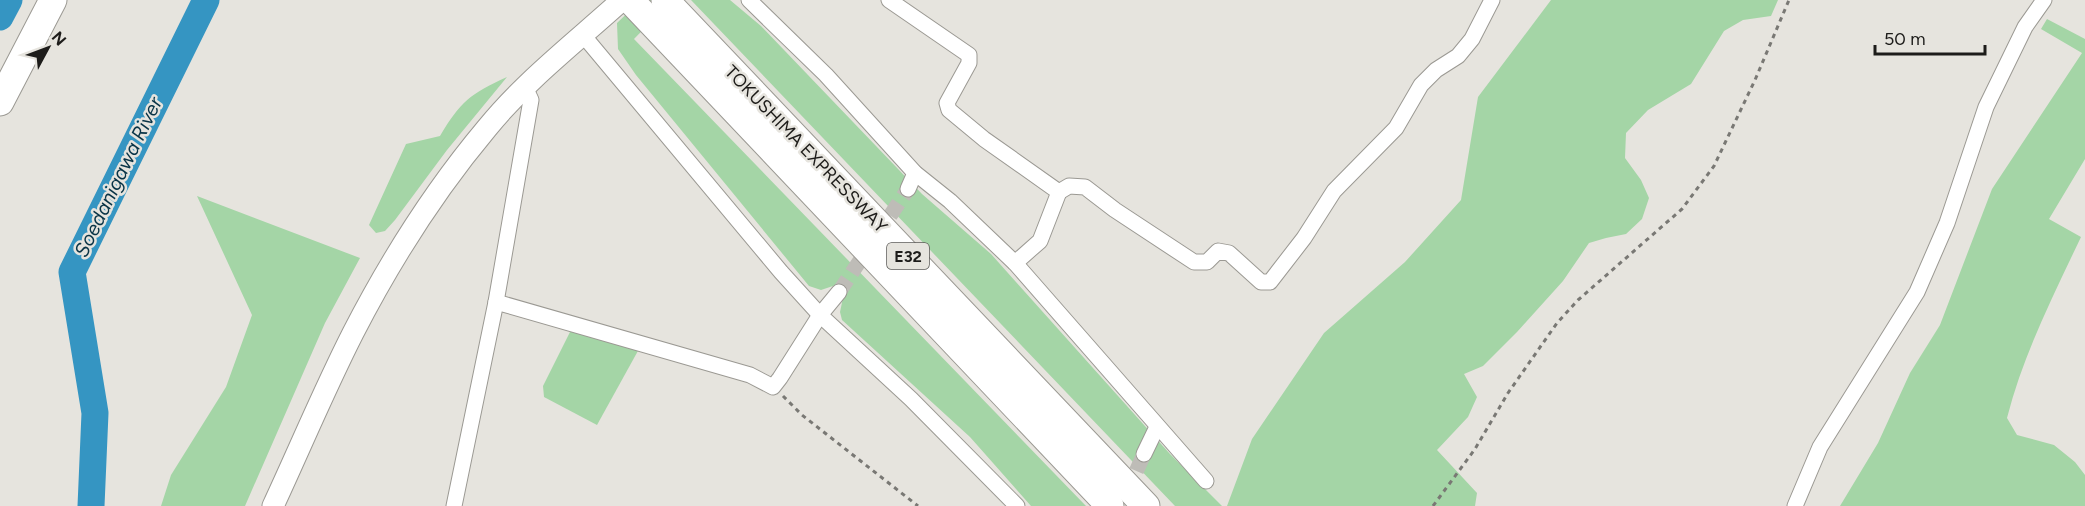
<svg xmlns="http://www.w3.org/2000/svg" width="2085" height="506" viewBox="0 0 2085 506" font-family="Figtree,sans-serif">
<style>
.green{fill:#a4d5a6}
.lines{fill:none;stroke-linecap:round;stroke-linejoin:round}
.river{stroke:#3595c2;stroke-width:27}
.street-tunnel{stroke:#bebcb7;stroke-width:15;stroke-dasharray:15 8;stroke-linecap:butt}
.street-casing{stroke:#9b9993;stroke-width:17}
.secondary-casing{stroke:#9b9993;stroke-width:23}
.highway-casing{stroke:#9b9993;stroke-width:29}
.path{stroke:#797874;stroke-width:3;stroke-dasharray:4.5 4.5;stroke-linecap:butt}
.street{stroke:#fff;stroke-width:15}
.secondary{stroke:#fff;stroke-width:21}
.highway{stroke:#fff;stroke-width:27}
.labels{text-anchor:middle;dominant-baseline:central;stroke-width:5;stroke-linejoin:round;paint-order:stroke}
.shield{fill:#e6e4de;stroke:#595855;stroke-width:1.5}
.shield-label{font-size:16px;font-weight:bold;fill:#1d1c1a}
.street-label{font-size:18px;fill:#1d1c1a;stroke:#e6e4de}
.water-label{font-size:20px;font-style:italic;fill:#093447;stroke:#e6e4de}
</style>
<rect width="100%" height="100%" fill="#e6e4de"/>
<!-- green -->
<g class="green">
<path d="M641,0h31l-38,39 452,467h-55l-61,-69 -128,-117 -2,-8 4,-19 -8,-8 -15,5 -12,-4 -173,-211 -18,-26 -1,-26z"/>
<path d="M691,0h39l31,26 161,168 69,60 179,200 52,52h-47z"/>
<path d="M1551,0h227l-7,16 -28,4 -19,11 -33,53 -43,26 -22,23 -1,25 16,22 8,18 -7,21 -16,15 -20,4 -17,5 -26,38 -46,51 -34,34 -19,8 13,23 -9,20 -31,33 40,43 -2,13h-248l25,-67 72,-106 81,-71 56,-62 17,-103z"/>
<path d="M2047,19l38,20v120l-36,60 32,18c-28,59 -58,118 -74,181l10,17 37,10 21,17 10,13v31h-245l38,-63 32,-70 30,-48 52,-136 90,-136 -41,-24z"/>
<path d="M507,77l-60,73 -52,70 -10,11 -9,2 -7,-8 37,-81 34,-8c21,-35 30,-42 67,-59z"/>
<path d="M197,196l163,62 -35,65 -80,183h-84l10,-31 55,-88 26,-72z"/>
<path d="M571,330l68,19 -42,76 -53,-28 -1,-11z"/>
</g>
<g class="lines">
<!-- river -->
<g class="river">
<path d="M0,17l9,-17"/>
<path d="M91,506l4,-93 -23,-141 134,-272"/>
</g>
<!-- street-tunnel -->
<g class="street-tunnel">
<path d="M839,292l69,-103"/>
<path d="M1127,492l17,-38"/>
</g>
<defs>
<g id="street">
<path d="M749,0l77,75 89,98 35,28 65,62 191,218"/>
<path d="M889,0l80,55v8l-22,40 2,7 35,29 75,53 -19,49 -25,22"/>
<path d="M583,35l198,237 39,43 91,84 106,107"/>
<path d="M908,189l7,-16"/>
<path d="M1059,192l10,-6 16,1 30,23 79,52h13l11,-11 11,2 32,29h9l34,-44 30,-47 62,-63 25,-43 15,-15 22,-14 14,-17 20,-39"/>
<path d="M496,302l254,73 23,12 7,-9 40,-63 19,-23"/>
<path d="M1144,454l13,-27"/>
<path d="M454,506l42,-204 35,-202 -6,-13"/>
<path d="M1795,506l25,-59 97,-155 30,-69 39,-116 39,-80 19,-27"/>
</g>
<path id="secondary" d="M273,506c27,-58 51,-116 80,-173 37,-72 82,-143 134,-205 39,-48 90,-87 135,-128"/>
<g id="highway">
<path d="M630,0l480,506"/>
<path d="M665,0l481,506"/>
<path d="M0,102l53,-102"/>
</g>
</defs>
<!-- street casing -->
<use href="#street" class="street-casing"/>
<!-- secondary casing -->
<use href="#secondary" class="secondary-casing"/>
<!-- highway casing -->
<use href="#highway" class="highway-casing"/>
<!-- path -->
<g class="path">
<path d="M783,396l19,19 116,91"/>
<path d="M1433,506l42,-57 33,-56 49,-70 21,-23 104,-91 32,-43 41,-86 34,-80"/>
</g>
<!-- street -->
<use href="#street" class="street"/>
<!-- secondary -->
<use href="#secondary" class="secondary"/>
<!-- highway -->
<use href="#highway" class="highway"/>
</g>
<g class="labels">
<!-- shield labels -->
<rect class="shield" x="887" y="243" width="42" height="26" rx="4.5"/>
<g class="shield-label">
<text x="908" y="256">E32</text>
</g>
<!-- street labels -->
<g class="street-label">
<text transform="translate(806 149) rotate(46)">TOKUSHIMA EXPRESSWAY</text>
</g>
<!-- water labels -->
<g class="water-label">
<text transform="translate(118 177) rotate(-64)">Soedanigawa River</text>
</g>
</g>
<!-- north arrow -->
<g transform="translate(48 48) rotate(49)" stroke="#e6e4de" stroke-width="4.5" paint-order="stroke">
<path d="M0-4.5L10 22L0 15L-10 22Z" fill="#1d1c1a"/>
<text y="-9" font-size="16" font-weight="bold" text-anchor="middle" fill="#1d1c1a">N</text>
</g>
<!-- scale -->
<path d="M1875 45v9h110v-9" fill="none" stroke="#1d1c1a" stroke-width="3"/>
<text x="1884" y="45" font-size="18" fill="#1d1c1a" stroke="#e6e4de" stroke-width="4.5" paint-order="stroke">50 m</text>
</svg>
